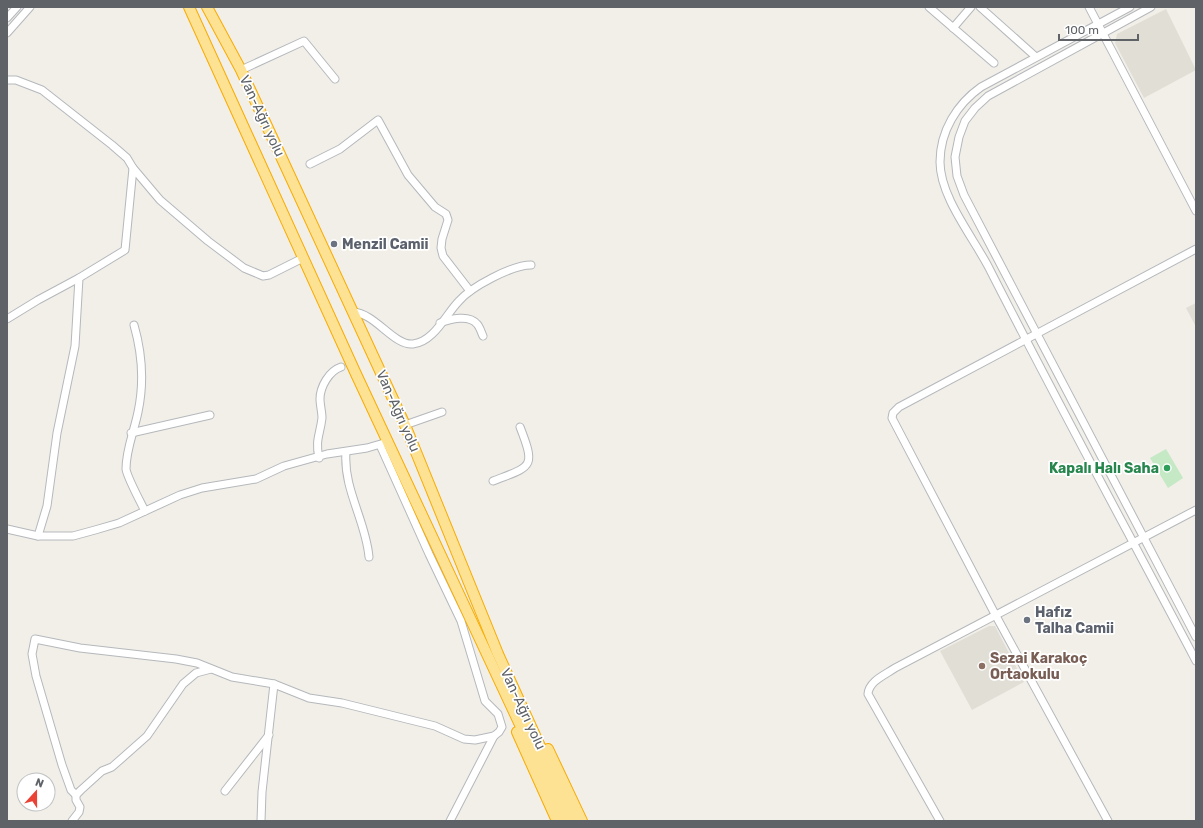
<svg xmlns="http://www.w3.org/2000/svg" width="1203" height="828" viewBox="0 0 1203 828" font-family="Rubik,sans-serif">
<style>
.education{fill:#e1ded6}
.grass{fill:#c5e8c5}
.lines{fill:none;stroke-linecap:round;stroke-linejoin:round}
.minor-casing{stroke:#b5b8bc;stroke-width:9}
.highway-casing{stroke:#f9ab00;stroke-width:12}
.minor{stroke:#fff;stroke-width:7}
.highway{stroke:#fde293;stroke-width:10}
.worship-dot{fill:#6b7280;stroke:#fff;stroke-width:1.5}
.leisure-dot{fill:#2e9e5b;stroke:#fff;stroke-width:1.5}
.education-dot{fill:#8d6e63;stroke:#fff;stroke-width:1.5}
.labels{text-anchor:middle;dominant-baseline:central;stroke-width:3.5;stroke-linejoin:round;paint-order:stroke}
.street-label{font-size:14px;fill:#5f6368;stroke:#fff}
.worship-label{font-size:14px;font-weight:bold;fill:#5b616d;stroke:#fff;text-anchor:start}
.leisure-label{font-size:14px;font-weight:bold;fill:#27864d;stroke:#fff;text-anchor:end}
.education-label{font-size:14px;font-weight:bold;fill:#785e54;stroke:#fff;text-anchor:start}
</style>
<rect width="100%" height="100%" fill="#f1efe8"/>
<!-- education -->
<g class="education">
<path d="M1166,9l30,61 -52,28 -29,-55 2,-9z"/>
<path d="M1196,303v24l-10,-19z"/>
<path d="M989,626h6l29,56 -52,28 -32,-59z"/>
</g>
<!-- grass -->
<path class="grass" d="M1166,449l17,29 -15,10 -18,-30z"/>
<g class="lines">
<defs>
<g id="minor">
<path d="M929,7l65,56"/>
<path d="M980,7l56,50"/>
<path d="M1089,7l107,204"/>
<path d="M1130,7l-149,80c-24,17 -41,44 -41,75 0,35 33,75 49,106 67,132 138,262 207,393"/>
<path d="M1151,7l-163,89 -13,12 -10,13 -6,16 -4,20 2,19 7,19 232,442"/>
<path d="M7,18l10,-11"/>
<path d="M953,28l18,-21"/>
<path d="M7,33l23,-26"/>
<path d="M241,70l63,-29 31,38"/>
<path d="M7,80h9l26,10 70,55 15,13 6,10"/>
<path d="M310,164l30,-15 38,-29 30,55 27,32 11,7 2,6 -6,19 -1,9 2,8 27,35"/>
<path d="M303,258l-34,17 -6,1 -19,-8 -36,-27 -48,-41 -27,-32 -8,82 -46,28 -4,68 -18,87 -10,73 -9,30h35l22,-6 24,-7 61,-28 22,-7 54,-9 28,-13 43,-12 40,-6 17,-5 4,-3"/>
<path d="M353,312c22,1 41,34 60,32 21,-2 33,-30 46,-43 12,-14 53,-36 72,-36"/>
<path d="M7,319l31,-19 41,-22"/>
<path d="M440,323c10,-4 29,-9 37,1 3,3 4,8 6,12"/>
<path d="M134,325c8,28 10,59 4,87 -4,20 -12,37 -12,57 1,8 15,34 19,42"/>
<path d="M405,425l37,-13"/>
<path d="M131,433l79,-18"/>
<path d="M346,452c-3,37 20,69 23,105"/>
<path d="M319,458c-4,-18 1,-23 3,-40 0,-6 -2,-13 -2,-19 0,-12 9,-28 21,-32"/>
<path d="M493,481c39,-15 43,-13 27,-54"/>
<path d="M7,529l31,7"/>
<path d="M225,791l44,-56"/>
<path d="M76,795l-5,-5 -9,-25 -26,-89 -4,-22 3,-15 45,9 96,11 21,4 35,14 42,7 35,14 33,5 93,23 29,13 11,1 19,-4 5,-4 3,-5 -4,-13 -13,-13 -24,-80 -32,-67 -49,-109"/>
<path d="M72,821l7,-9 1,-5 -4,-7v-5l5,-5 21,-19 10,-4 35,-31 36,-52 13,-11 15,-4"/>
<path d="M261,821l1,-29 12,-108"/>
<path d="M450,821l44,-85"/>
<path d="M940,821l-72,-127c1,-13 17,-19 27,-26l301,-158"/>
<path d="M1108,821l-112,-205 -104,-198 1,-5 6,-6 297,-158"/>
</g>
<g id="highway">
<path d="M189,7l167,367 209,447"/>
<path d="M207,7l34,63 164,355 93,229 76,167"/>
<path d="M517,732l40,89"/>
<path d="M548,749l34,72"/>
</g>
</defs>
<!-- minor casing -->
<use href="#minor" class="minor-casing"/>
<!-- highway casing -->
<use href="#highway" class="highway-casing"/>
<!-- minor -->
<use href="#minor" class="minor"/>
<!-- highway -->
<use href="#highway" class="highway"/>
</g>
<!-- markers -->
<g class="worship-dot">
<circle cx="334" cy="244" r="4"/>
<circle cx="1027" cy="620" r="4"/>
</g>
<circle class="leisure-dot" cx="1167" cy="468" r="4"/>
<circle class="education-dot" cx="982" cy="666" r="4"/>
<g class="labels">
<!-- street labels -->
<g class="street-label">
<text transform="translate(262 116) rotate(65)">Van-Ağrı yolu</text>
<text transform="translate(398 411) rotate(66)">Van-Ağrı yolu</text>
<text transform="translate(523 709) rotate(65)">Van-Ağrı yolu</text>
</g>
<!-- worship labels -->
<g class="worship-label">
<text x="342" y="244">Menzil Camii</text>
<text x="1035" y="612">Hafız<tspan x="1035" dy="16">Talha Camii</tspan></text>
</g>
<!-- leisure labels -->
<g class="leisure-label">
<text x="1159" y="468">Kapalı Halı Saha</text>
</g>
<!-- education labels -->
<g class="education-label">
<text x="990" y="658">Sezai Karakoç<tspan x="990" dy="16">Ortaokulu</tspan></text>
</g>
</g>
<!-- border -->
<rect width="1203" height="828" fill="none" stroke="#5f6368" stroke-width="16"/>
<!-- north arrow -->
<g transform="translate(36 792) rotate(21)"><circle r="19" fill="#ffffff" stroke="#bfc1c3"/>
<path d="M0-3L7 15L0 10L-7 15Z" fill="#ea4335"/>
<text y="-6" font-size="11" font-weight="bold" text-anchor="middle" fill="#5f6368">N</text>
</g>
<!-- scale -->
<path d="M1059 34v6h79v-6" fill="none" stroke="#5f6368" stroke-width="2"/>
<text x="1065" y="34" font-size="12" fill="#5f6368" stroke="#ffffff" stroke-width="3" paint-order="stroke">100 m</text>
</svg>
